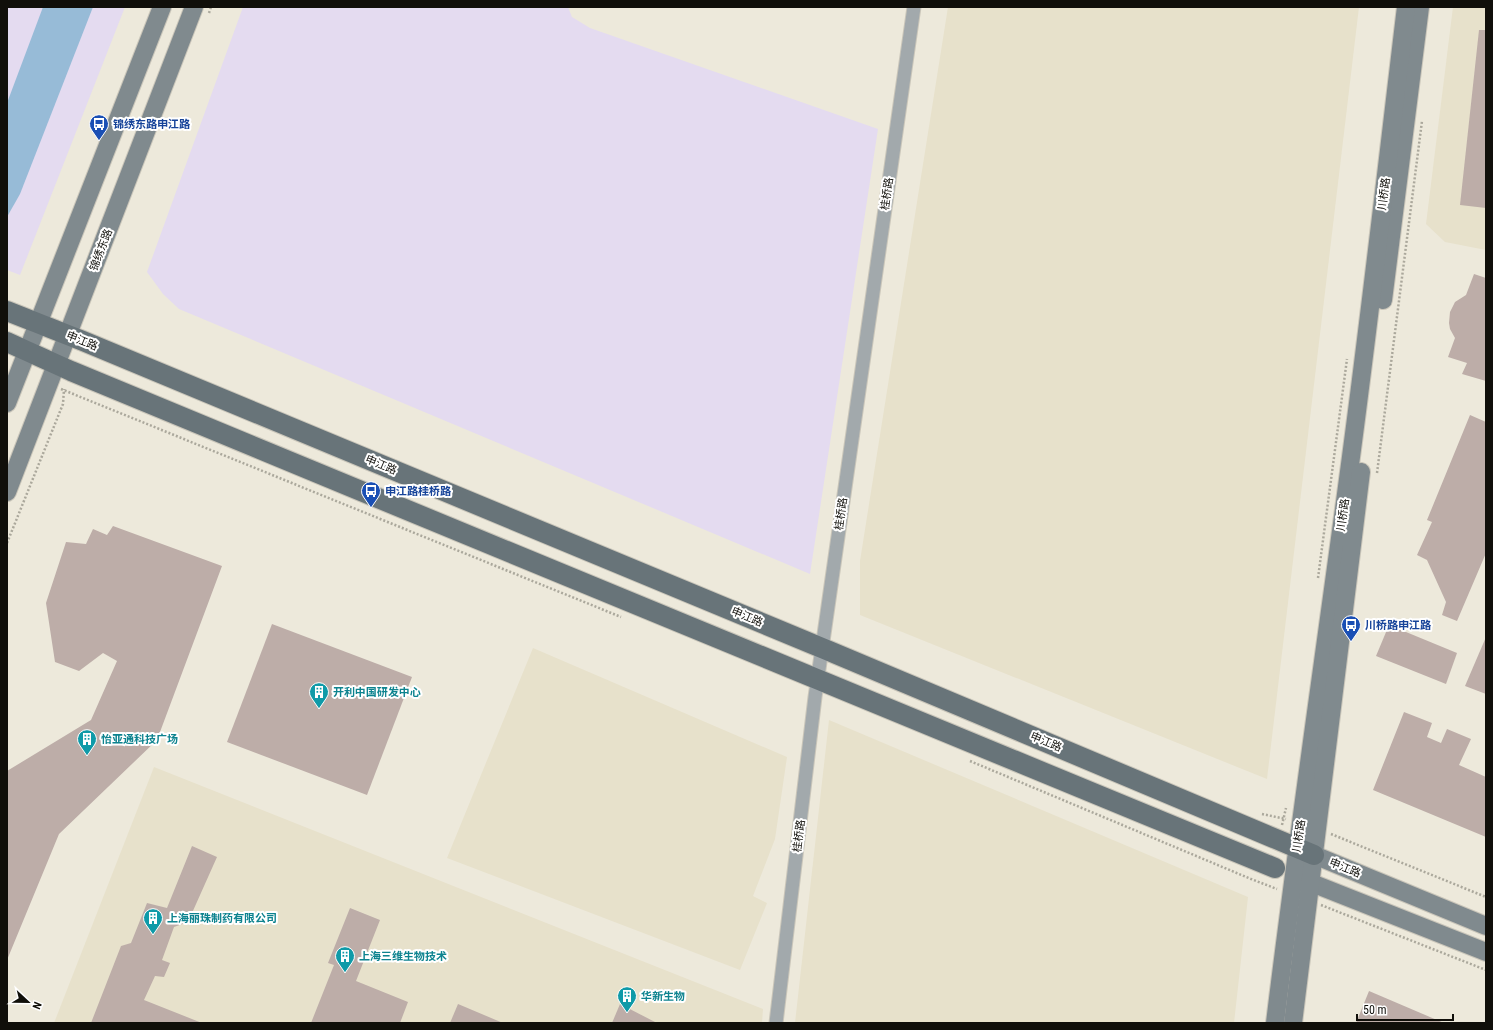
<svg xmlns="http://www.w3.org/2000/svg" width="1493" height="1030" viewBox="0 0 1493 1030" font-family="'Roboto Condensed','Noto Sans SC',sans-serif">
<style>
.commercial{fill:#e4dbf0}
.built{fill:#e7e1cb}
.water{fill:#97bbd7}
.building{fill:#bdada8}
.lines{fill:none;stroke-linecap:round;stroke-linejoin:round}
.street-casing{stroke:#cac6ba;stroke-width:15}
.secondary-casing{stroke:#cac6ba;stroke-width:20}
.primary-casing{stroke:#cac6ba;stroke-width:22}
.path{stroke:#aba89c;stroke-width:2.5;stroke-dasharray:2 2;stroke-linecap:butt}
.street{stroke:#a2a9ac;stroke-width:13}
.secondary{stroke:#808a8e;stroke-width:18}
.primary{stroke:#687479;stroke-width:20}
.labels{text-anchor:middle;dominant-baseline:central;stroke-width:4;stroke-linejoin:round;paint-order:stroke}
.transit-label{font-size:11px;font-weight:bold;fill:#164399;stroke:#fff;text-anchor:start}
.street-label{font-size:11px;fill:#100f0a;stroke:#fff}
.culture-label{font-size:11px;font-weight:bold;fill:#0d838f;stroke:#fff;text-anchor:start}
</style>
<rect width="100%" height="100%" fill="#ede9db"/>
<!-- commercial -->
<g class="commercial">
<path d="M7,7h118l-105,268 -13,-5z"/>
<path d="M243,7h325l4,10 18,11 288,101 -68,445 -631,-265 -16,-15 -16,-22z"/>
</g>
<!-- built -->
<g class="built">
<path d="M948,7h411l-92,772 -407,-164v-54z"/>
<path d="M1453,7h33v243l-41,-8 -19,-18z"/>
<path d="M533,648l254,109 -12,82 -22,57 14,7 -27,67 -293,-112z"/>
<path d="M829,720l419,177 -14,126h-439z"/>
<path d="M154,767l609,242 -1,14h-708z"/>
</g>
<!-- water -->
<path class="water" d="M43,7h50l-73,187 -13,23v-114z"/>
<!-- building -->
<g class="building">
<path d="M1479,30h7v178l-26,-3z"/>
<path d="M1474,274l12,4v103l-24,-7 5,-11 -19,-6 7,-19 -5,-9 -1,-6 1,-11 5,-10 11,-7z"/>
<path d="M1470,415l16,7v131l-29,68 -15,-6 4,-13 -19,-42 -10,-5 15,-33 -5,-2z"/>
<path d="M113,526l109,40 -65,174 -98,94 -52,126v-189l84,-51 26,-59 -14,-8 -24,18 -24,-9 -9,-59 20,-61 20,2 7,-15 14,6z"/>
<path d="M272,624l140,53 -45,118 -140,-53z"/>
<path d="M1389,625l68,28 -11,31 -70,-28z"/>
<path d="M1486,637v57l-21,-8z"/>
<path d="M1404,712l28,11 -5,14 14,6 6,-14 24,10 -12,26 27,12v60l-113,-47z"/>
<path d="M192,846l25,11 -29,65 -14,5 -12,33 8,3 -6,14 -9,-1 -11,24 58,23h-111l30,-77 10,-3 16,-40 20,5z"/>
<path d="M350,908l30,12 -24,61 52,21 -8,21h-89l23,-58 -6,-2z"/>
<path d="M1369,991l75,32h-88z"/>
<path d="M458,1004l45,19h-53z"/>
<path d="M620,1004l37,19h-45z"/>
</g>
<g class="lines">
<defs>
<path id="street" d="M776,1023l39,-326 99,-690"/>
<g id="secondary">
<path d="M1383,300l37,-293"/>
<path d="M7,403l155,-396"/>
<path d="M7,492l187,-485"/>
<path d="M1314,855l172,71"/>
<path d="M1299,878l187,74"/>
<path d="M1275,1023c23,-189 51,-378 76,-566 20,-150 37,-300 55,-450"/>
<path d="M1293,1023l68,-551"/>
</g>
<g id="primary">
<path d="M7,311l76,30 739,307 492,207"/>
<path d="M7,342l64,29 307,127 897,370"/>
</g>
</defs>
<!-- street casing -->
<use href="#street" class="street-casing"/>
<!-- secondary casing -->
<use href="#secondary" class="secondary-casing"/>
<!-- primary casing -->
<use href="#primary" class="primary-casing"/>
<!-- path -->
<g class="path">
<path d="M209,13l2,-6"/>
<path d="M61,389l560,228"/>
<path d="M1377,473l45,-352"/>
<path d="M7,543l56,-139 1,-15"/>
<path d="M1318,578l29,-219"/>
<path d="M970,761l281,118 26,10"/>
<path d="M1262,814l24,5"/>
<path d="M1282,825l4,-17"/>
<path d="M1331,834l155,63"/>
<path d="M1321,905l165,65"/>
</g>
<!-- street -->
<use href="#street" class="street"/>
<!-- secondary -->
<use href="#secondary" class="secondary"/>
<!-- primary -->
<use href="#primary" class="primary"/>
</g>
<!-- icons -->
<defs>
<symbol id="bus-pin" viewBox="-11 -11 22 30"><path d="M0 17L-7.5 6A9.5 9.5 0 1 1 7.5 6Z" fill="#1a4fb4" stroke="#fff"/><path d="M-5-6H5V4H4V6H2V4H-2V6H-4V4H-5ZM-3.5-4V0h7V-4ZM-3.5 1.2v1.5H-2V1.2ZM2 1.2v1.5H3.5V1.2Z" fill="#fff"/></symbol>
<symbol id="building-pin" viewBox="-11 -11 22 30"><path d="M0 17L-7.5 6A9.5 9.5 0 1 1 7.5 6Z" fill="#0f9aa8" stroke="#fff"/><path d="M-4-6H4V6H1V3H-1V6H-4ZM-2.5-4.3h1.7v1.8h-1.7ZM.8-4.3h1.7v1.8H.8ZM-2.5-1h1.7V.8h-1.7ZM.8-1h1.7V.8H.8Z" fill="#fff"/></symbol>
</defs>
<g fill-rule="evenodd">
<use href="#bus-pin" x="88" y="113" width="22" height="30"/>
<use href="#bus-pin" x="360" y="480" width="22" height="30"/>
<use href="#bus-pin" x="1340" y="614" width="22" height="30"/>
<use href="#building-pin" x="308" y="681" width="22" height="30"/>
<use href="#building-pin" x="76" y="728" width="22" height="30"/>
<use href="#building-pin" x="142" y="907" width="22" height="30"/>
<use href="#building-pin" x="334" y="945" width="22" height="30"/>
<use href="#building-pin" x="616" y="985" width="22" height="30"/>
</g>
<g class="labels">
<!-- transit labels -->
<g class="transit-label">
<text x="113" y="124">锦绣东路申江路</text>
<text x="385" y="491">申江路桂桥路</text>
<text x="1365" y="625">川桥路申江路</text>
</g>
<!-- street labels -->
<g class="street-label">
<text transform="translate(887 194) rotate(-82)">桂桥路</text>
<text transform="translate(1384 194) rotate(-83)">川桥路</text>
<text transform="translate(101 250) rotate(-69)">锦绣东路</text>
<text transform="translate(82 341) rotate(22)">申江路</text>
<text transform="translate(381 465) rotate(23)">申江路</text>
<text transform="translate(841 514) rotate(-82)">桂桥路</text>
<text transform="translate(1343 515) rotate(-82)">川桥路</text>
<text transform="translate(747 617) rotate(23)">申江路</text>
<text transform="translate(1046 742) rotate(23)">申江路</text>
<text transform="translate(799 836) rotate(-83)">桂桥路</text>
<text transform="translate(1299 836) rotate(-81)">川桥路</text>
<text transform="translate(1345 868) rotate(22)">申江路</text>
</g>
<!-- culture labels -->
<g class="culture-label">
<text x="333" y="692">开利中国研发中心</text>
<text x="101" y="739">怡亚通科技广场</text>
<text x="167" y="918">上海丽珠制药有限公司</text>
<text x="359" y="956">上海三维生物技术</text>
<text x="641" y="996">华新生物</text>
</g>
</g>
<!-- border -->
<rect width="1493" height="1030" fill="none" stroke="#100f0a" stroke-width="16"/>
<!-- north arrow -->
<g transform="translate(28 1002) rotate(112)" stroke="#ffffff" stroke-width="3" paint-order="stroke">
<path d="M0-3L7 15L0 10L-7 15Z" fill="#100f0a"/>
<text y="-6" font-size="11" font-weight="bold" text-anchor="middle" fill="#100f0a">N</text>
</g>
<!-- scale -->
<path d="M1357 1014v6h96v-6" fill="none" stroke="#100f0a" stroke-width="2"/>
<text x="1363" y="1014" font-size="12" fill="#100f0a" stroke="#ffffff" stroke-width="3" paint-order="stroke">50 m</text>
</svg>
